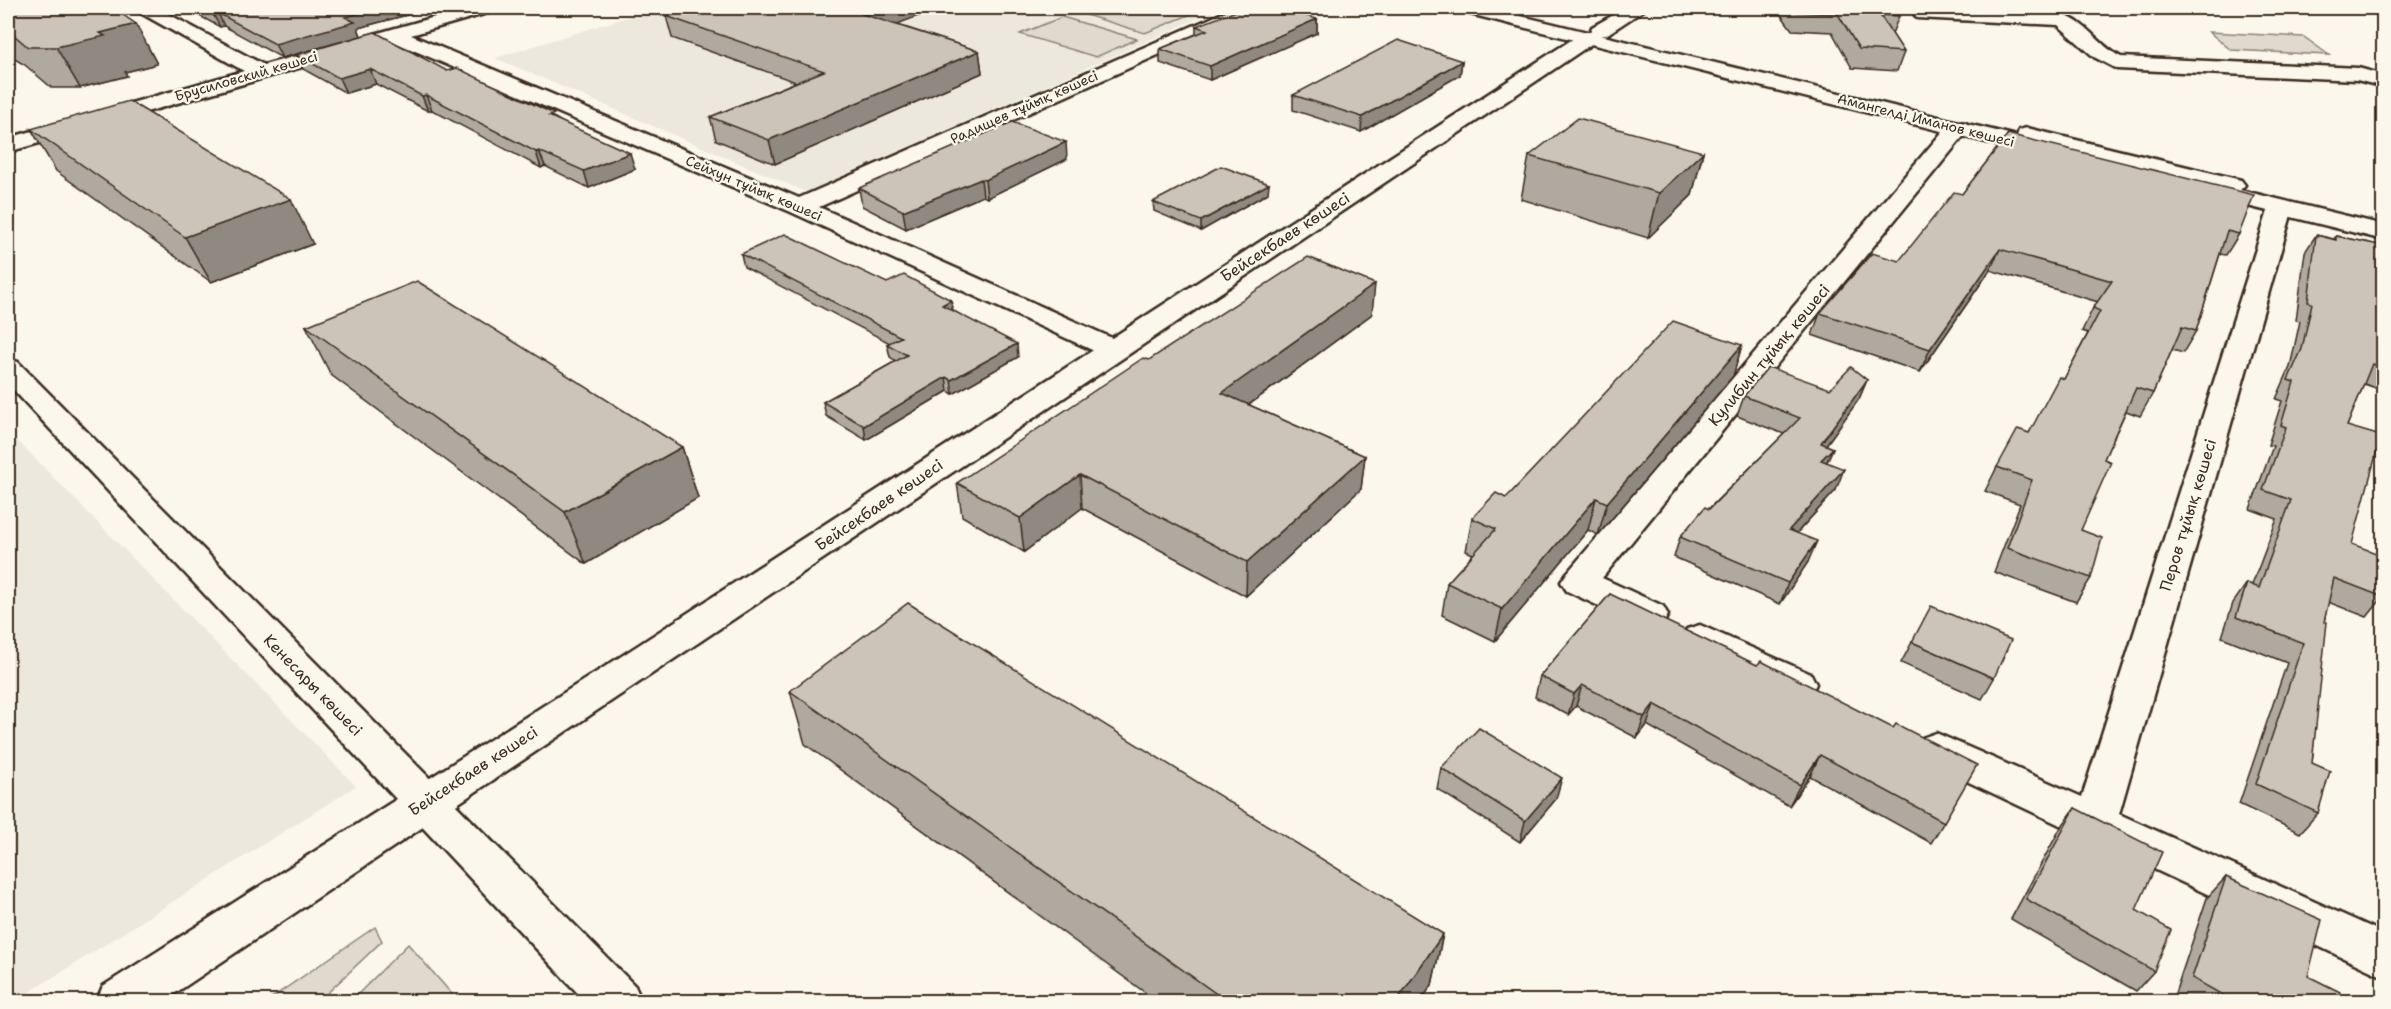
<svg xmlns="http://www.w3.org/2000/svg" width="2391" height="1009" viewBox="0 0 2391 1009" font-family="'Shantell Sans',sans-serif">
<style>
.built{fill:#ede8dd}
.green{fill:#dfd9ce;stroke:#8d8276;stroke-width:1.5}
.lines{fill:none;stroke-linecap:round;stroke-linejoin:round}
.minor-casing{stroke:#3b2a1e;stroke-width:5}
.tertiary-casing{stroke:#3b2a1e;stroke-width:5}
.secondary-casing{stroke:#3b2a1e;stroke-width:5}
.minor{fill:#fbf7ec;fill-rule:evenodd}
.tertiary{fill:#fbf7ec;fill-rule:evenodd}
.secondary{fill:#fbf7ec;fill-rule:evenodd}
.wall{fill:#afa99f;stroke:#3b2a1e;stroke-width:1.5}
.shaded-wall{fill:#8f8982;stroke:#3b2a1e;stroke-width:1.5}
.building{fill:#ccc4b9;stroke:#3b2a1e;stroke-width:1.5}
.labels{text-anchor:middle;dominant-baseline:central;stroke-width:4.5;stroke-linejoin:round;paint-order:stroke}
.far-street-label{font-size:14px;fill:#3b2a1e;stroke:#fbf7ec}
.street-label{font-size:16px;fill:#3b2a1e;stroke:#fbf7ec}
</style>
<rect width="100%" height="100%" fill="#fbf7ec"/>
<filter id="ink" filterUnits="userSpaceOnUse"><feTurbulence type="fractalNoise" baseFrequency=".0167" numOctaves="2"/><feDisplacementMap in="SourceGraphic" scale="12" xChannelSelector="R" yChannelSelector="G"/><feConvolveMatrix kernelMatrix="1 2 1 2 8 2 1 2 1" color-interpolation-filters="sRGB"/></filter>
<g filter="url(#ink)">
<!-- built -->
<g class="built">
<path d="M656,8h566l-416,184 -311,-134z"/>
<path d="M8,431l348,355 -342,216 -6,-1z"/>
</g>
<!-- green -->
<g class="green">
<path d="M1087,8h119l-61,25 -69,-21z"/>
<path d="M1062,17l75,22 -41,18 -76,-23z"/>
<path d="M2209,32l95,5 25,18 -98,-5z"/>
<path d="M375,927l7,14 -63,60h-52z"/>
<path d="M408,944l50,57h-107z"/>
</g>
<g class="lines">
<defs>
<g id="minor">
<path d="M136,8h21l107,57 203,-57h27l-3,4 -80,23 388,163 435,-190h23l-3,4 -435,195 304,136 4,6 -4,6 -10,2 -10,-2 -312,-143 -399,-171 -384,111v-14l236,-67 -105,-59z"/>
<path d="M1923,9l139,6c24,6 37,31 59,42l237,11 26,7v12l-27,-7 -240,-11 -23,-12 -36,-32 -141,-7 -3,-4 3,-4z"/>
<path d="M1958,122l8,1 3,5 -3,5 -364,445 61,28 5,9 -5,9 -13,4 -13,-4 -70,-33 -6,-9 6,-9 383,-450z"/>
<path d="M2281,201l8,2 4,5 -174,606 265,119v44l-462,-217 -6,-11 6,-11 14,-5 146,64 187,-589 4,-5z"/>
<path d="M1700,625l111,49 5,10 -5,10 -14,4 -14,-4 -96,-47 -6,-9 6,-9z"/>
</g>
<path id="tertiary" d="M1626,8h21l-41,27 -8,1 -2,5 -1434,961h-66l7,-16 514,-327 965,-626 8,-1 2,-5z"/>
<g id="secondary">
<path d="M1459,8h29l529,128 2,-6 8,-2 214,52 4,5 -5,5 144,35v15l-185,-46 -4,-5 5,-5 -144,-35 -2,6 -8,2 -584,-145z"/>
<path d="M8,359l10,3 617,624 7,16h-56l-578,-618z"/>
</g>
</defs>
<!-- minor casing -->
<use href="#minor" class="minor-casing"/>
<!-- tertiary casing -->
<use href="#tertiary" class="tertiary-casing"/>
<!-- secondary casing -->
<use href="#secondary" class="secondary-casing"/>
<!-- minor -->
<use href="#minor" class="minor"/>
<!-- tertiary -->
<use href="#tertiary" class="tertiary"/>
<!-- secondary -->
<use href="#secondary" class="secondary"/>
</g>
<!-- wall -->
<g class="wall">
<path d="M8,8l128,16 21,40 -32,8 2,4 -47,12h-28l-27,-23 -17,-10z"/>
<path d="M185,8h248l-75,20 3,8 -79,22 -58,-32 -4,1z"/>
<path d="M1776,8h116l7,8 -7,18 12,18 -7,19 -45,-3 -20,-36 -40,-2z"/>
<path d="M2371,8h13v7z"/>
<path d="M764,9l131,15 84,27 3,22 -207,91 -59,-24 -6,-23 86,-35 -124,-44 -6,-22z"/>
<path d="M1317,19v14l-107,47 -50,-17v-14l36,-15v-8z"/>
<path d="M296,55l151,16 108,47 80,51 -46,19 -44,-22 -4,2 -109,-58 -4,1 -52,-27 -30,9 -43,-24z"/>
<path d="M1462,61l-2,14 -99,57 -68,-22v-15z"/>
<path d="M31,129l282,115 -102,38 -155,-111z"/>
<path d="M2008,134l231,100 -13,21 -6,-1 -24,77 -13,22 -11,-3 -19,43 -13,23 -14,-5 -22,48 -23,71 10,48 -15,24 -82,-30 26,-68 -35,-13 12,-24 32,-34 35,-54 24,-46 -6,-2 11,-23 5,-6 -108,-32 -70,102 -108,-37 8,-22 79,-52 63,-67z"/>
<path d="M1703,152l-11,43 -44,43 -127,-39 8,-43z"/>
<path d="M1067,159l-80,39 -4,-2 -77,33 -44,-23 -3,-18z"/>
<path d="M1268,193l-67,38 -47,-20 -1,-9z"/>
<path d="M2316,235l18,4 2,-3 48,10v136l-5,7 -15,-5 -17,42 5,118 31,53 -16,20 -39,-15 -4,20 -12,141 6,50 -18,20 -61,-29 48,-141 -65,-26 11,-34 14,-20 5,2 25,-66 -27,-10 23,-63 -5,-1 14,-44 -6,-2 14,-32 10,-46 -4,-1 9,-68z"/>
<path d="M741,254l146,29 64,17 2,10 65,47 -65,37 -5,-3 -82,49 -40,-24 -3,-14 73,-41 -6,-4 -3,-13 3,-1 -146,-76z"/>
<path d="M1372,314l-123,91 116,51 -4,33 -115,107 -164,-88 -58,44 -62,-36 -5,-33 192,-123z"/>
<path d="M306,326l376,121 16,51 -112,66 -255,-189z"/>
<path d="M1742,345l-9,31 -135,159 -10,-5 -93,111 -53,-26 5,-32 26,-29 -7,-3 6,-33 34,-20z"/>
<path d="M1867,380l-8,19 -33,46 7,3 -6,14 9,28 -39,43 11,29 -28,42 -106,-47 6,-20 104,-103 -47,-18 7,-20 86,-7z"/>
<path d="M1610,594l334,228 -13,21 -121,-67 -21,30 -142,-81 -10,13 -61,-32 -8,9 -33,-18 5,-21z"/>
<path d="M1912,642l82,36 -12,21 -81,-36z"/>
<path d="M790,691l653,243 -11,51 -12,17h-262l-353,-258z"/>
<path d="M1441,768l115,31 -36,43 -83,-53z"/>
<path d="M2075,808l79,163 -18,20 -125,-72 49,-90z"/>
<path d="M2226,877l82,99 30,26h-160l-5,-3 34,-101z"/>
</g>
<!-- shaded-wall -->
<g class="shaded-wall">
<path d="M380,8h53l-75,20 3,8 -79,22 -7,-14 70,-27z"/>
<path d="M881,8h58l-73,28 -4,-22z"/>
<path d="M218,13l6,13 -4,1 -7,-13z"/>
<path d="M1317,19v14l-107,47v-14z"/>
<path d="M136,24l21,40 -32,8 2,4 -47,12 -24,-41 44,-14z"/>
<path d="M979,51l3,22 -207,91 -6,-24z"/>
<path d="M1462,61l-2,14 -99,57 1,-15z"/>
<path d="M370,69l6,15 -30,9 -7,-15z"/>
<path d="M426,95l6,15 -4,1 -6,-15z"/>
<path d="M1066,142l1,17 -80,39 -2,-18z"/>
<path d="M539,151l6,15 -4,2 -5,-16z"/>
<path d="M1703,152l-11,43 -44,43 11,-45z"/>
<path d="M630,153l5,16 -46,19 -5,-17z"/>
<path d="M981,179l2,17 -77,33 -3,-18z"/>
<path d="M1269,184l-1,9 -67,38v-10z"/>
<path d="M291,199l22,45 -102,38 -26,-45z"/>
<path d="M2000,249l-10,21 -70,102 10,-23z"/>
<path d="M1375,284l-3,30 -151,111 1,-32z"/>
<path d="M951,300l2,13 -11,-8z"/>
<path d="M1017,344l1,13 -65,37 -2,-14z"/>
<path d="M1742,345l-9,31 -135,159 9,-32z"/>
<path d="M946,377l2,14 -82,49 -2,-14z"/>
<path d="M1867,380l-8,19 -46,64 8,-20z"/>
<path d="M682,447l16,51 -112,66 -21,-52z"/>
<path d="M1833,448l-9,20 -3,-8z"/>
<path d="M1365,456l-4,33 -115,107 1,-34z"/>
<path d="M1844,469l-8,21 -55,60 8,-20z"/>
<path d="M1080,475l2,33 -58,44 -4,-34z"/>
<path d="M1596,498l-8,32 -93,111 7,-32z"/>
<path d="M1817,541l-9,21 -28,42 8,-21z"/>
<path d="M1582,685l-6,21 -8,9 6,-21z"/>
<path d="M1654,704l-7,21 -10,13 7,-21z"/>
<path d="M1820,755l-10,21 -21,30 11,-21z"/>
<path d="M1562,778l-6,21 -36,43 5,-21z"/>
<path d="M1443,934l-11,51 -12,17h-24z"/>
</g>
<!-- building -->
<g class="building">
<path d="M8,8h105l23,16 -36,9 5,3 -49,11h-28l-20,-17z"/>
<path d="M202,8h178l-35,9 10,5 -80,22 -57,-31 -5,1z"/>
<path d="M693,8h68l3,1 4,-1h113l-19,6 117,37 -210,89 -59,-23 114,-46 -158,-55z"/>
<path d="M1244,8h38l35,11 -107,47 -50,-17 47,-19 -11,-4z"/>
<path d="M1794,8h98l7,8 -19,-1 24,37 -45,-3 -21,-35 -41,-2z"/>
<path d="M375,32l72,39 10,-3 97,46 -5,2 81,37 -46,18 -45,-20 -3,1 -110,-57 -4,1 -52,-27 -31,9 -43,-23z"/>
<path d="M1398,40l64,21 -100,56 -69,-22z"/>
<path d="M129,101l162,98 -106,38 -154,-108z"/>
<path d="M1578,118l125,34 -44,41 -130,-37z"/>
<path d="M1012,122l54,20 -81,38 -4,-1 -78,32 -44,-23z"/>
<path d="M2008,134l246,61 -15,39 -12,-3 -31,100 -14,-4 -29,66 -17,-5 -32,71 7,3 -30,68 21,8 -11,40 -84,-30 25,-68 -35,-13 21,-38 11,4 30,-56 5,2 36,-68 -7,-3 19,-27 -112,-32 -70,100 -110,-36 52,-60 27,8 55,-69 8,2z"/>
<path d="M1221,166l48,18 -68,37 -48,-19z"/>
<path d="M785,234l102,49 17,-8 47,25 -9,5 75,39 -66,36 -5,-3 -82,49 -41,-24 84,-47 -20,-11 14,-7 -160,-83z"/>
<path d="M2316,235l20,5v-4l48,10v121l-12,-3 -25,62 34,10 -29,108 32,12v39l-1,2 -49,-19 -10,44h3l-15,141 18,8 -12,42 -62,-29 47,-141 -67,-26 11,-34 12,5 32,-88 -28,-10 23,-63 -5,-2 13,-43 -6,-2 14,-31 10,-46 -4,-1z"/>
<path d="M1308,257l67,27 -153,109 143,63 -118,106 -167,-87 -60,43 -63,-35 186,-125 6,2z"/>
<path d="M417,281l265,166 -117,65 -259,-186z"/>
<path d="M1673,321l69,24 -135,158 -11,-5 -94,111 -55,-26 49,-54 -24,-11 24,-25 10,5z"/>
<path d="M1768,367l62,22 21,-22 16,13 -46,63 12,5 -12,12 23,9 -55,61 28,11 -29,42 -108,-46 25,-30 4,2 91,-91 -56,-22z"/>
<path d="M1610,594l147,71 4,-4 132,67 3,-4 81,41 -33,57 -124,-67 -20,30 -146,-81 -10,13 -62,-32 -8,9 -34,-18z"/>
<path d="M908,603l535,331 -47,68h-168l-438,-311z"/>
<path d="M1931,606l80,34 -17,38 -82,-36z"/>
<path d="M1479,728l83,50 -37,43 -84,-53z"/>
<path d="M2075,808l87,44 -26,58 35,20 -17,41 -128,-72z"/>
<path d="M2226,877l96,43 -14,56 32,16 -2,10h-55l-13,-8 -2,8h-33l-43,-24z"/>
</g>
</g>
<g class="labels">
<!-- far-street labels -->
<g class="far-street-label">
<text transform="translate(246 76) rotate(-16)">Брусиловский көшесі</text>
<text transform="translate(1024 107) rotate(-24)">Радищев тұйық көшесі</text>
<text transform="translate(1926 120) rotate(14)">Амангелді Иманов көшесі</text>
<text transform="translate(754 188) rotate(23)">Сейхун тұйық көшесі</text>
</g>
<!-- street labels -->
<g class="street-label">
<text transform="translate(1285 237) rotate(-33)">Бейсекбаев көшесі</text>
<text transform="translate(1769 355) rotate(-50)">Кулибин тұйық көшесі</text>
<text transform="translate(879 505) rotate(-34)">Бейсекбаев көшесі</text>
<text transform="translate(2188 515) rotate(-73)">Перов тұйық көшесі</text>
<text transform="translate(313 685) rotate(46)">Кенесары көшесі</text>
<text transform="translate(473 771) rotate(-33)">Бейсекбаев көшесі</text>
</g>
</g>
<!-- margin -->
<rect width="2391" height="1009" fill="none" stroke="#fbf7ec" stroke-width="30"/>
<rect x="15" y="15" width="2361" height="979" fill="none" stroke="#3b2a1e" stroke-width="2" filter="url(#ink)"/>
</svg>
